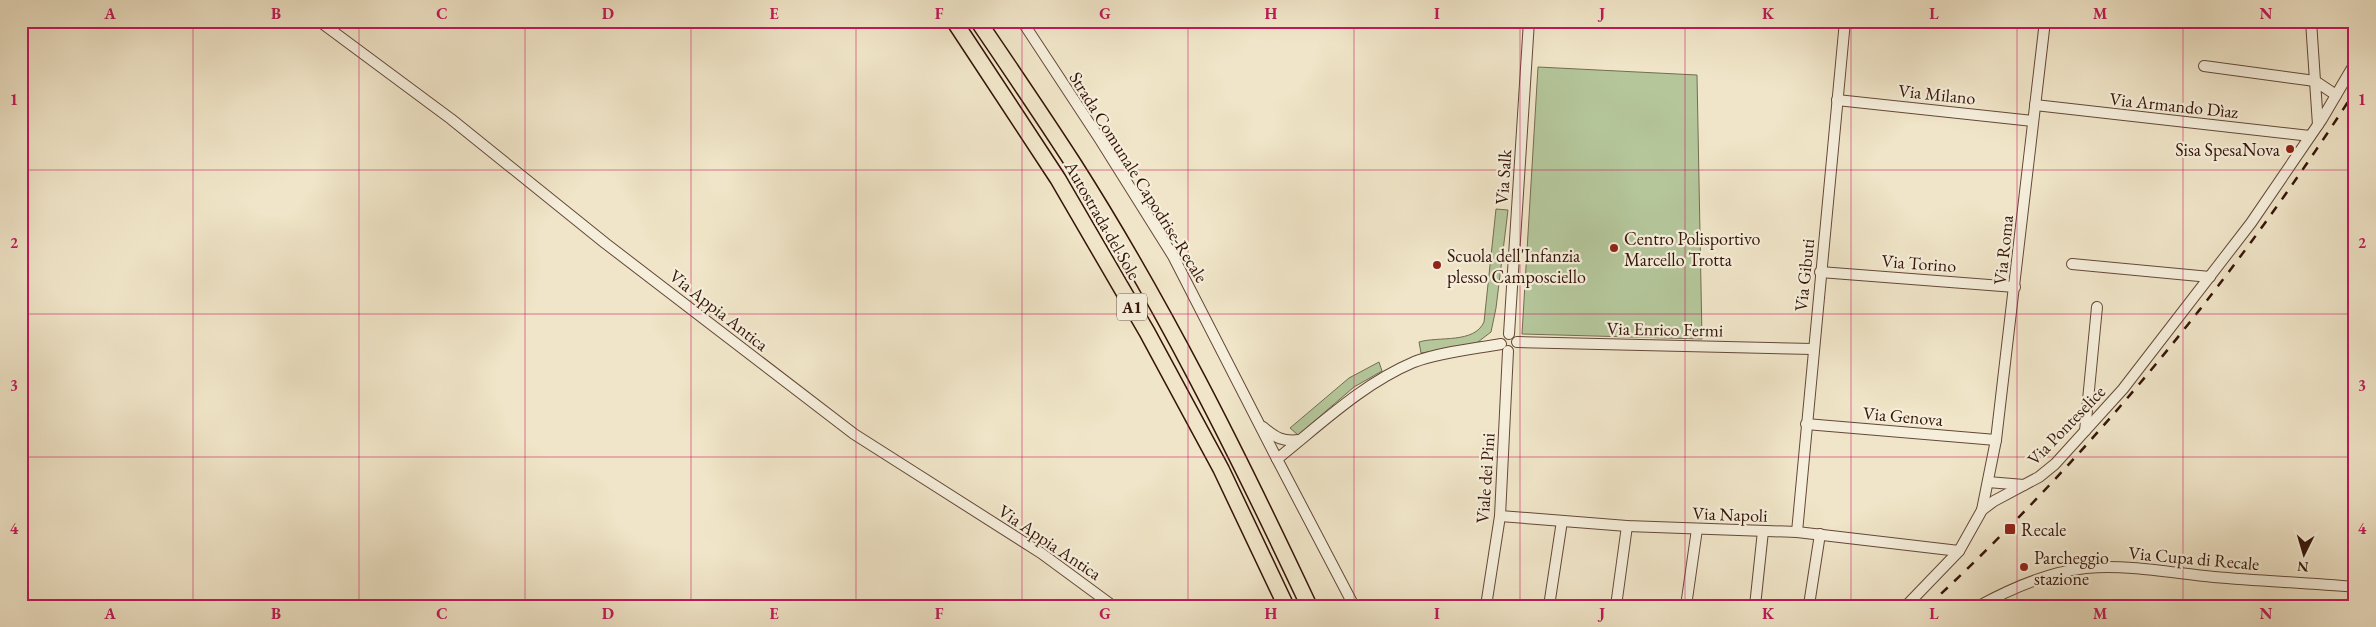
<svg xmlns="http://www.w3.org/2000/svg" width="2376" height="627" viewBox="0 0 2376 627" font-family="'EB Garamond',serif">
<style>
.green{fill:#b4c69a;stroke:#746d51}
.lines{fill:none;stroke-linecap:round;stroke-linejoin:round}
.minor-casing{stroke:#644838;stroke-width:12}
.highway-casing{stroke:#351408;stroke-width:18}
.minor{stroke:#f5eedb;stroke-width:10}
.highway{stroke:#f0e5c8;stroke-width:15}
.rail{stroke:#351408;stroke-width:2.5;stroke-dasharray:9 9;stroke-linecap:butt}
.grid{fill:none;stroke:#c2185b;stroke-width:1;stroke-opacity:0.55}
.poi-dot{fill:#8f2418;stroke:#f5eedb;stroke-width:2}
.labels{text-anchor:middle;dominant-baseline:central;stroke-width:4.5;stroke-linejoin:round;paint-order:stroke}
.shield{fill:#f5eedb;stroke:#6f5547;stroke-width:1}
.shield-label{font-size:16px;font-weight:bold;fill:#351408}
.street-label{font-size:18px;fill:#351408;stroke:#f5eedb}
.poi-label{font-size:18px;fill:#351408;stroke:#f5eedb;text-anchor:start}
.neatline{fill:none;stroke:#c2185b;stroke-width:2}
.grid-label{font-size:16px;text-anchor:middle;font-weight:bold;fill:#c2185b}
</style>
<rect width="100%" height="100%" fill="#f0e5c8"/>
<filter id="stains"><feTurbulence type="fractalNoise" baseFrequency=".004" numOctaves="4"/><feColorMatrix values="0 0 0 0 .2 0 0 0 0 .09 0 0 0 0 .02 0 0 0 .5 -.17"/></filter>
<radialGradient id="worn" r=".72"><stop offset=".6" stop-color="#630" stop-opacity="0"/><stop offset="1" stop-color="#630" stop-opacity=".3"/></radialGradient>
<!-- green -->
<g class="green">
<path d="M1538,67l159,8 5,264 -180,-5z"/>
<path d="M1496,209l12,1 -12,98 -5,24 -17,13 -53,8 -2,-11c20,-6 55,2 65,-20z"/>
<path d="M1379,362l3,9 -28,16 -56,48 -8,-7 59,-50z"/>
</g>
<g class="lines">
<defs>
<g id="minor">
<path d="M319,21l132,98 154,124 249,191 187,119 72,53"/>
<path d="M1022,21l77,117 74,118 104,203"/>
<path d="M2204,66l111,15 -4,-60"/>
<path d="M1837,100l196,21"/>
<path d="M2035,105l275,31"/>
<path d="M2318,125l-3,-44 21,14"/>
<path d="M2072,264l138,13"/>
<path d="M1820,272l195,15"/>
<path d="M1509,334l20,-313"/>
<path d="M1517,342l296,7"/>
<path d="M1806,424l190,16"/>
<path d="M1263,427c13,11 20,15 36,13"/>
<path d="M2085,431l12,-124"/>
<path d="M1988,482l36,3"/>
<path d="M1982,510l14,-70 49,-419"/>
<path d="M1500,516l127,10 170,6 162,19"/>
<path d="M1797,532l48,-511"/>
<path d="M1809,605l11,-71"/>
<path d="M1354,606l-77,-147c44,-35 85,-75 137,-97 27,-10 59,-13 87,-18"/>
<path d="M1486,606l14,-90 8,-165"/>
<path d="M1549,606l13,-85"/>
<path d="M1616,606l11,-80"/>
<path d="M1686,606l11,-77"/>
<path d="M1755,606l8,-75"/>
<path d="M1906,606l53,-55 23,-41 12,-9 45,-24 16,-13 68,-75 128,-166 71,-104 33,-56"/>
<path d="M1979,606c33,-18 69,-34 107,-38 42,-4 86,5 128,9 47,4 94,6 141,10"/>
</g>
<g id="highway">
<path d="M954,21l104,158 89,153 74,137 65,137"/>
<path d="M978,21c32,47 64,94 95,142 90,141 165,292 236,443"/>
</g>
</defs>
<!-- minor casing -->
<use href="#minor" class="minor-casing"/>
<!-- highway casing -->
<use href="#highway" class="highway-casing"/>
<!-- minor -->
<use href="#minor" class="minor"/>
<!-- highway -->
<use href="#highway" class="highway"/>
<!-- rail -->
<path class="rail" d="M1928,606c164,-152 306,-327 427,-515"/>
</g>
<!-- grid -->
<path class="grid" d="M193,21v585M359,21v585M525,21v585M691,21v585M856,21v585M1022,21v585M1188,21v585M1354,21v585M1520,21v585M1685,21v585M1851,21v585M2017,21v585M2183,21v585M21,170h2334M21,314h2334M21,457h2334"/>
<!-- markers -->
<g class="poi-dot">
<circle cx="2290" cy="149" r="5"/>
<circle cx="1614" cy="248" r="5"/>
<circle cx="1437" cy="265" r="5"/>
<rect x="2004" y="523" width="12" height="12" rx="2.5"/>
<circle cx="2024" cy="567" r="5"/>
</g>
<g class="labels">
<!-- shield labels -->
<rect class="shield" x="1117" y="293.5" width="30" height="27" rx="4"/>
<g class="shield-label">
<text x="1132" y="307">A1</text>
</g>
<!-- street labels -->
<g class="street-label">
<text transform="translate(1937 94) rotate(6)">Via Milano</text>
<text transform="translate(2174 105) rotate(6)">Via Armando Dìaz</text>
<text transform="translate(1139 177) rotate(58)">Strada Comunale Capodrise-Recale</text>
<text transform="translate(1503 177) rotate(-86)">Via Salk</text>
<text transform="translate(1103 220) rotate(60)">Autostrada del Sole</text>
<text transform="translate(2003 250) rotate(-84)">Via Roma</text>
<text transform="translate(1919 263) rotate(4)">Via Torino</text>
<text transform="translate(1804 275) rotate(-84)">Via Gibuti</text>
<text transform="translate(719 310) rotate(38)">Via Appia Antica</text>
<text transform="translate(1665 329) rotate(1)">Via Enrico Fermi</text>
<text transform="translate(1903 416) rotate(5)">Via Genova</text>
<text transform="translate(2066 425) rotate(-46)">Via Ponteselice</text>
<text transform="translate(1485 478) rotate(-86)">Viale dei Pini</text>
<text transform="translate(1730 514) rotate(2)">Via Napoli</text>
<text transform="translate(1050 542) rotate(34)">Via Appia Antica</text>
<text transform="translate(2194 558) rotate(5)">Via Cupa di Recale</text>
</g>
<!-- poi labels -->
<g class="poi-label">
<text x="2280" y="149" text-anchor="end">Sisa SpesaNova</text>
<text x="1624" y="238">Centro Polisportivo<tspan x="1624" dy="21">Marcello Trotta</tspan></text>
<text x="1447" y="255">Scuola dell'Infanzia<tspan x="1447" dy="21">plesso Camposciello</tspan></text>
<text x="2021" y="529">Recale</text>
<text x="2034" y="557">Parcheggio<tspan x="2034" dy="21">stazione</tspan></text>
</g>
</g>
<!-- margin -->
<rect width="2376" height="627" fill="none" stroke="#f0e5c8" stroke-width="55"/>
<!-- north arrow -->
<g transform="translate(2304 554) rotate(185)" stroke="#f5eedb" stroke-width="4" paint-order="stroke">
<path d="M0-4L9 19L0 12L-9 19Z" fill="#351408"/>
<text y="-8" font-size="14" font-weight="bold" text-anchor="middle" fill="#351408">N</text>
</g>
<rect x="28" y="28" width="2320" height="572" class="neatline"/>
<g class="grid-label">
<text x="110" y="19">A</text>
<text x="276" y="19">B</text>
<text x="442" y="19">C</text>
<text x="608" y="19">D</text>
<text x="774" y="19">E</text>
<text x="939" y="19">F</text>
<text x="1105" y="19">G</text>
<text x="1271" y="19">H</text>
<text x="1437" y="19">I</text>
<text x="1602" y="19">J</text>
<text x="1768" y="19">K</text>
<text x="1934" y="19">L</text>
<text x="2100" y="19">M</text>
<text x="2266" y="19">N</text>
<text x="14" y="105">1</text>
<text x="2362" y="105">1</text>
<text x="14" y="248">2</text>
<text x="2362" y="248">2</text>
<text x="14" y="391">3</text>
<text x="2362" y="391">3</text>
<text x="14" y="534">4</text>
<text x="2362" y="534">4</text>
<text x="110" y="619">A</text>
<text x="276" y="619">B</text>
<text x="442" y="619">C</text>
<text x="608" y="619">D</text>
<text x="774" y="619">E</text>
<text x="939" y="619">F</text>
<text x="1105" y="619">G</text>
<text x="1271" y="619">H</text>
<text x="1437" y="619">I</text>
<text x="1602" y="619">J</text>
<text x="1768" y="619">K</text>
<text x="1934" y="619">L</text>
<text x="2100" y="619">M</text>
<text x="2266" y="619">N</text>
</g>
<rect width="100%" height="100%" filter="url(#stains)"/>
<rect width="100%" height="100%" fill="url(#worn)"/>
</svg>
